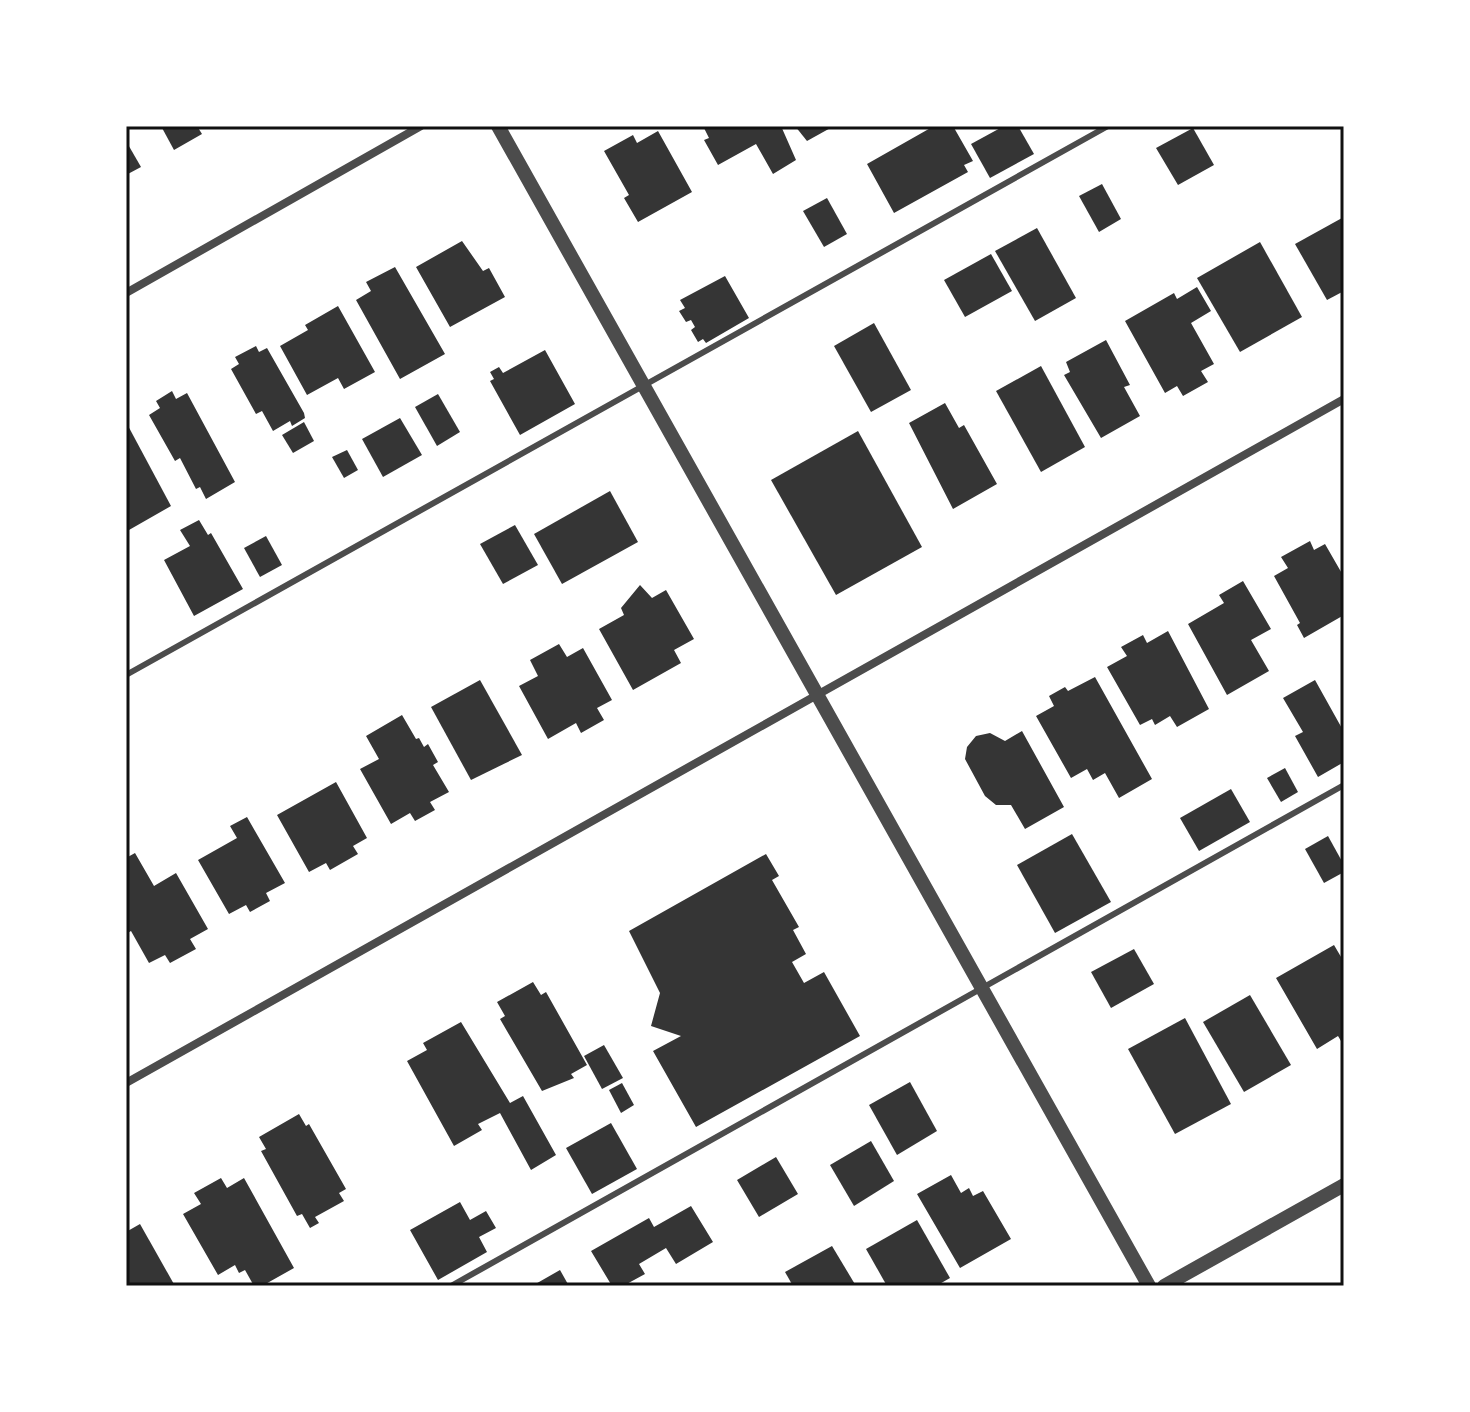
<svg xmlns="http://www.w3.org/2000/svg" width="1470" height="1412" viewBox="0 0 1470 1412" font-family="'Titillium Web',sans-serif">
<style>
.building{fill:#353535}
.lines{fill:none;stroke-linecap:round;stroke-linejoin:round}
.service{stroke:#4c4c4c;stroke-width:6}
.minor{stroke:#4c4c4c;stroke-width:8}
.tertiary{stroke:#4c4c4c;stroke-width:14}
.neatline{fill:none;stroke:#111;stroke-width:3}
</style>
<rect width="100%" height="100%" fill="#fff"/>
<!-- building -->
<g class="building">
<path d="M161,126h36l5,8 -28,16z"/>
<path d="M703,126h78l15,34 -23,14 -17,-30 -38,21 -14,-25 5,-2z"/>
<path d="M795,126h39l-27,15z"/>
<path d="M934,126h19l20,35 -9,4 4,7 -74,41 -27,-49z"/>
<path d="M1004,126h14l16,28 -44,24 -19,-34z"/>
<path d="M1193,128l21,37 -36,20 -22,-37z"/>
<path d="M658,131l34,61 -54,30 -14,-24 5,-3 -25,-44 29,-16 4,8z"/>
<path d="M126,141l15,26 -15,8z"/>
<path d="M1102,184l19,35 -22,13 -20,-36z"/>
<path d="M827,198l20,36 -23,13 -21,-36z"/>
<path d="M1342,218l2,73 -17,9 -32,-56z"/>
<path d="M1037,228l39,70 -41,23 -40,-70z"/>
<path d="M462,241l21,30 6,-3 16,29 -55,30 -34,-60z"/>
<path d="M1260,242l42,75 -62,35 -43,-74z"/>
<path d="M991,254l21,37 -47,26 -21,-37z"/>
<path d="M395,267l50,87 -45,25 -44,-79 15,-9 -5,-9z"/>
<path d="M725,276l24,42 -43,25 -3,-4 -5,3 -7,-12 4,-3 -4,-7 -5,2 -7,-11 6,-3 -5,-8z"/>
<path d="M1197,287l14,24 -20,12 23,41 -13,7 7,11 -25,14 -6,-10 -12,7 -40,-72 49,-28 3,6z"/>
<path d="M338,306l37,66 -31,17 -6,-11 -31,17 -27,-49 28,-16 -3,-5z"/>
<path d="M874,323l37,67 -40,22 -37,-66z"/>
<path d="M1106,340l24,45 -6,2 16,29 -39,22 -37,-63 6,-3 -4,-10z"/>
<path d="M256,346l3,6 8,-4 37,65 1,5 -13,8 -2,-5 -17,10 -11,-20 -6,3 -25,-45 8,-5 -4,-7z"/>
<path d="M545,350l30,54 -55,31 -30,-54 4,-2 -4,-7 9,-5 4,6z"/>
<path d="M1041,366l44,81 -44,25 -45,-81z"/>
<path d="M172,391l4,8 11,-6 48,89 -29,17 -6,-12 -4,2 -16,-31 -5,3 -26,-46 11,-7 -4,-7z"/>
<path d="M438,394l22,38 -23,14 -22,-39z"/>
<path d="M945,403l14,25 5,-3 33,59 -44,25 -44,-86z"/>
<path d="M400,418l22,37 -39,22 -21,-38z"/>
<path d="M126,422l45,84 -42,24 -3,-5z"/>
<path d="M304,422l10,19 -21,12 -11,-18z"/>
<path d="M858,431l64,116 -86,48 -65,-115z"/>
<path d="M347,450l11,20 -14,8 -12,-21z"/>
<path d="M610,491l28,51 -76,42 -28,-50z"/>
<path d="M199,520l9,15 3,-2 32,56 -49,27 -30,-56 26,-14 -10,-16z"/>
<path d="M515,525l23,40 -35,19 -23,-40z"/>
<path d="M266,536l16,29 -22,12 -16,-29z"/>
<path d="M1310,541l4,9 11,-6 19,33v38l-40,23 -7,-13 3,-2 -26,-47 14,-8 -7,-11z"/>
<path d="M1243,581l28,48 -20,11 18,31 -42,24 -39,-71 36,-21 -5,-8z"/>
<path d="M640,585l12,13 14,-8 28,49 -20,11 7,13 -48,27 -34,-61 25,-14 -3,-7z"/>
<path d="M1168,631l41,78 -32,18 -7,-11 -15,9 -3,-6 -12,6 -33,-58 20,-11 -6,-9 22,-12 4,8z"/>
<path d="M559,644l8,13 16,-9 29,52 -15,8 7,12 -23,13 -5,-10 -28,16 -29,-53 19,-10 -8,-16z"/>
<path d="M1095,677l57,102 -33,19 -14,-25 -12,7 -6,-11 -16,9 -35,-62 18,-10 -5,-10 16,-9 3,4z"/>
<path d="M480,680l42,75 -51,25 -40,-73z"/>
<path d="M1315,680l29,52v30l-26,15 -23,-41 8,-4 -20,-34z"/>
<path d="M402,715l14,24 3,-1 5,9 4,-3 10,18 -5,3 16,27 -19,10 5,8 -20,11 -5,-8 -19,11 -31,-55 19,-10 -13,-23z"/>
<path d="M1022,731l42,76 -39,22 -14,-24h-15l-11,-9 -20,-37 2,-12 9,-11 14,-3 15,8z"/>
<path d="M1285,768l13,24 -17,10 -14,-24z"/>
<path d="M336,782l31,56 -14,8 5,8 -28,16 -4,-7 -17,9 -32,-57z"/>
<path d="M1231,789l19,33 -51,29 -19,-33z"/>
<path d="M247,817l38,66 -19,10 4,8 -20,11 -4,-7 -17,9 -31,-54 39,-22 -7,-12z"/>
<path d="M1072,834l39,68 -56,31 -38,-68z"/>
<path d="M1328,836l16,29v7l-20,11 -19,-34z"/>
<path d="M135,853l19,33 22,-13 32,56 -18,10 6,10 -26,14 -5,-8 -16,8 -18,-32 -5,3v-76z"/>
<path d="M766,854l13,22 -7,4 27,47 -6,3 13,24 -14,8 12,21 20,-11 36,64 -164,91 -43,-76 28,-15 -30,-10 9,-33 -31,-62z"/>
<path d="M1334,945l10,17v84l-6,-10 -21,13 -41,-71z"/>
<path d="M1134,949l20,35 -43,24 -20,-36z"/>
<path d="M533,982l8,13 5,-3 41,73 -16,9 3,4 -32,13 -42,-72 5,-3 -8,-14z"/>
<path d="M1250,995l41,70 -47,27 -41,-70z"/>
<path d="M1185,1018l46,86 -56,30 -47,-85z"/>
<path d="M461,1022l49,81 13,-7 33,59 -25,15 -31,-57 -22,11 4,6 -28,16 -47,-85 20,-11 -4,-7z"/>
<path d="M604,1045l19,33 -21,11 -18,-33z"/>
<path d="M910,1082l27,49 -40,24 -28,-50z"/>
<path d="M622,1083l12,22 -13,8 -12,-23z"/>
<path d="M299,1114l7,12 3,-2 37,65 -7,4 5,8 -29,16 4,6 -9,5 -8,-14 -5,2 -36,-65 5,-2 -7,-12z"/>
<path d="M611,1123l26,46 -45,25 -26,-46z"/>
<path d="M871,1141l23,40 -40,25 -24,-41z"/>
<path d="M776,1157l22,37 -39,23 -22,-37z"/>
<path d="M951,1175l10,18 8,-5 4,8 10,-5 28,48 -51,29 -43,-74z"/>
<path d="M221,1178l6,10 17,-10 50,90 -32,18h-8l-9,-16 -6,3 -4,-8 -17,10 -35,-61 18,-10 -7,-11z"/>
<path d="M460,1202l10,18 16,-9 10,17 -17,9 8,15 -49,28 -28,-50z"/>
<path d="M691,1206l22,36 -37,22 -10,-16 -27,16 6,10 -22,12h-11l-21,-35 58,-33 5,9z"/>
<path d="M917,1220l33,58 -14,8h-49l-21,-37z"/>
<path d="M140,1224l35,62h-49v-54z"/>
<path d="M832,1246l24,40h-63l-8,-14z"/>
<path d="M560,1270l9,16h-37z"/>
</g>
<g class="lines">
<!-- service -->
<g class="service">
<path d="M126,675l982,-549"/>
<path d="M451,1286l893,-501"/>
</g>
<!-- minor -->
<g class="minor">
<path d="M126,293l295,-167"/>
<path d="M126,1083l1218,-684"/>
</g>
<!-- tertiary -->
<g class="tertiary">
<path d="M498,126l651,1160"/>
<path d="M1164,1286l180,-101"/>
</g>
</g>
<!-- border -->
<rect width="1470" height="1412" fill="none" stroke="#ffffff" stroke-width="256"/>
<rect x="128" y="128" width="1214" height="1156" class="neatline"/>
</svg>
